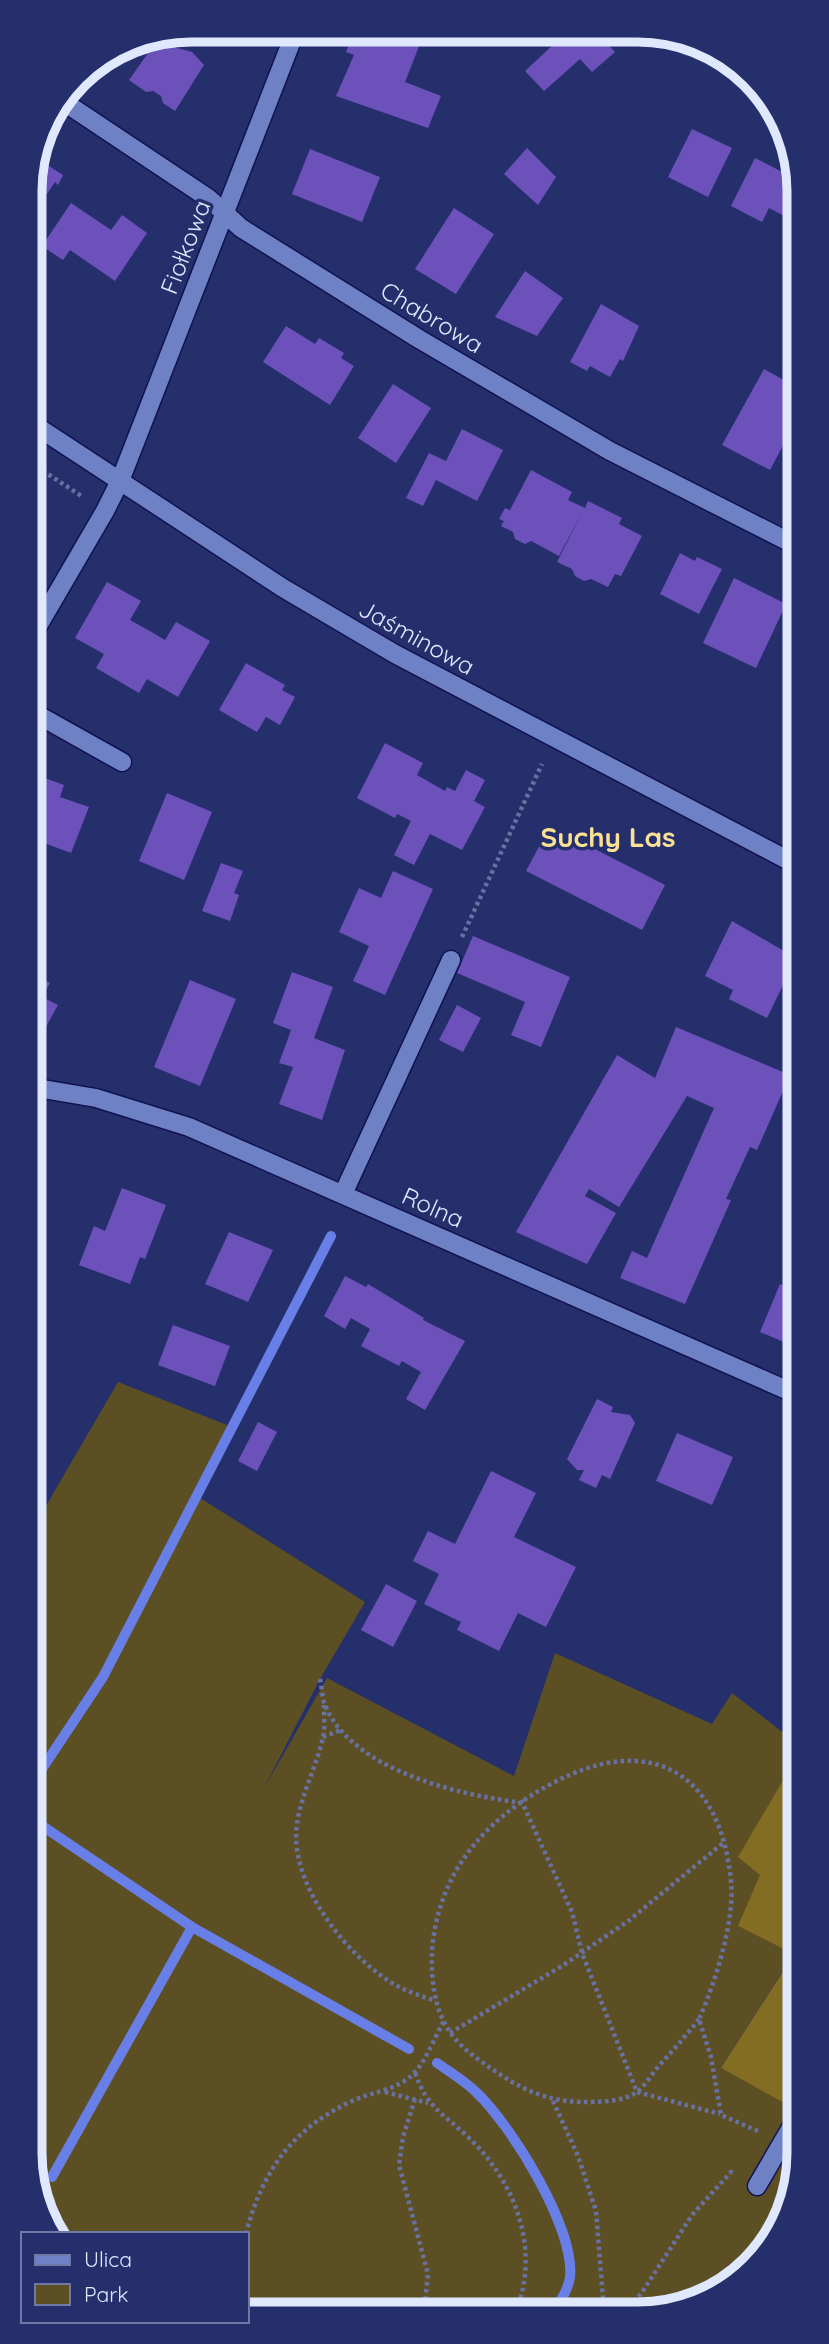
<svg xmlns="http://www.w3.org/2000/svg" width="829" height="2344" viewBox="0 0 829 2344" font-family="Quicksand,sans-serif">
<style>
.green{fill:#5c4f24}
.forest{fill:#836d23}
.lines{fill:none;stroke-linecap:round;stroke-linejoin:round}
.stream{stroke:#697fe8;stroke-width:10}
.building{fill:#6d51bb}
.lane-casing{stroke:#10134f;stroke-width:21}
.street-casing{stroke:#10134f;stroke-width:21}
.secondary-casing{stroke:#10134f;stroke-width:21}
.path{stroke:#6871a0;stroke-width:4.5;stroke-dasharray:3.5 3.5;stroke-linecap:butt}
.lane{stroke:#6f81c5;stroke-width:18}
.street{stroke:#6f81c5;stroke-width:18}
.secondary{stroke:#6f81c5;stroke-width:18}
.labels{text-anchor:middle;dominant-baseline:central;stroke-width:7;stroke-linejoin:round;paint-order:stroke}
.street-label{font-size:24px;fill:#e0e8fe;stroke:#252f6c}
.quarter-label{font-size:28px;font-weight:bold;fill:#fae194;stroke:#252f6c}
.rim{fill:none;stroke:#e0e8fe;stroke-width:9}
</style>
<rect width="100%" height="100%" fill="#252f6c"/>
<!-- green -->
<path class="green" d="M118,1382l114,45 -35,69 168,106 -45,77 -57,111 64,-112 187,98 41,-123 157,71 20,-31 66,51v11l-38,120 34,78 -73,115 67,36 11,-18v77l-40,96 -89,52h-423v-77h-188l-26,-49 -1,-655z"/>
<!-- forest -->
<path class="forest" d="M798,1755l1,331 -11,19 -67,-37 73,-114 -56,-28 22,-51 -22,-18z"/>
<g class="lines">
<!-- stream -->
<g class="stream">
<path d="M32,1784l71,-107 228,-441"/>
<path d="M32,1819l160,108 217,122"/>
<path d="M437,2063c13,9 28,18 39,29 35,33 99,136 94,185 -2,13 -9,23 -16,34"/>
<path d="M52,2177l140,-250"/>
</g>
</g>
<!-- building -->
<g class="building">
<path d="M365,31h60l-20,51 36,14 -13,32 -92,-32 18,-41 -8,-3 7,-18 9,3z"/>
<path d="M567,32h30l18,20 -23,20 -12,-13 -36,32 -19,-20z"/>
<path d="M160,36l17,12 15,4 12,13 -29,46 -12,-8 -2,-7 -8,-5 -7,1 -17,-12z"/>
<path d="M692,129l40,19 -24,49 -40,-20z"/>
<path d="M527,148l29,29 -18,28 -34,-31z"/>
<path d="M310,149l70,28 -18,45 -70,-28z"/>
<path d="M36,158l27,17 -5,10 -3,-3 -25,37v-39z"/>
<path d="M755,158l41,21 -2,42 -25,-13 -7,14 -31,-16z"/>
<path d="M71,203l40,27 11,-15 25,18 -32,48 -45,-31 -7,10 -21,-14z"/>
<path d="M454,208l40,26 -38,60 -41,-25z"/>
<path d="M525,271l38,27 -26,38 -42,-19z"/>
<path d="M601,304l38,22 -16,35 -3,-2 -10,18 -20,-11 -3,5 -17,-9z"/>
<path d="M286,326l29,18 4,-6 25,15 -3,5 13,8 -24,39 -67,-43z"/>
<path d="M764,369l32,18v34l-26,49 -48,-25z"/>
<path d="M393,384l38,24 -35,55 -38,-25z"/>
<path d="M462,429l41,21 -26,51 -41,-21 -13,26 -17,-8 23,-45 17,8z"/>
<path d="M531,470l41,22 -4,8 17,8 3,-7 34,17 -3,6 23,12 -21,40 -6,-2 -7,13 -17,-8 -7,2 -9,-5 -3,-7 -15,-7 26,-51 -24,45 -28,-15 -6,3 -10,-5 -2,-7 -12,-6 3,-5 -5,-2 6,-11 5,2z"/>
<path d="M680,553l15,8 2,-4 25,12 -23,45 -39,-20z"/>
<path d="M734,578l52,26 -30,64 -53,-25z"/>
<path d="M107,582l34,19 -11,19 18,10 17,10 11,-18 34,19 -32,56 -31,-18 -8,14 -43,-25 8,-14 -29,-16z"/>
<path d="M246,663l39,22 -3,5 13,7 -15,28 -14,-8 -9,15 -38,-22z"/>
<path d="M385,743l38,20 -6,12 28,16 2,-4 8,4 11,-21 19,10 -11,21 11,6 -23,43 -32,-16 -16,31 -20,-10 17,-34 -14,-7 -2,4 -38,-20z"/>
<path d="M36,775l28,10 -4,12 29,10 -18,46 -40,-15v-51z"/>
<path d="M167,793l45,19 -28,68 -45,-19z"/>
<path d="M550,826l115,59 -23,45 -116,-59z"/>
<path d="M221,863l22,8 -9,22 5,2 -9,26 -28,-10z"/>
<path d="M393,871l40,18 -48,106 -32,-14 16,-35 -30,-14 20,-44 22,10z"/>
<path d="M732,921l64,37 -29,60 -38,-19 4,-9 -28,-14z"/>
<path d="M473,936l97,41 -29,70 -30,-12 14,-33 -68,-29z"/>
<path d="M292,972l41,15 -19,51 31,12 -23,70 -43,-16 14,-37 -14,-4 12,-33 -18,-7z"/>
<path d="M31,973l19,10 -8,14 16,8 -27,49z"/>
<path d="M190,980l46,19 -36,87 -46,-19z"/>
<path d="M457,1005l24,13 -18,34 -24,-12z"/>
<path d="M676,1027l114,48 -33,75 -7,-3 -24,52 5,1 -46,104 -65,-26 12,-27 15,7 67,-150 -27,-12 -68,111 -30,-18 -4,7 31,17 -29,51 -71,-32 101,-177 38,23z"/>
<path d="M122,1188l44,17 -21,54 -5,-2 -10,27 -51,-19 15,-39 11,5z"/>
<path d="M229,1232l44,18 -25,52 -43,-18z"/>
<path d="M345,1276l21,11 2,-3 56,34 -1,2 42,21 -40,69 -19,-11 15,-27 -19,-11 -3,5 -38,-20 9,-17 -19,-11 -6,11 -21,-13z"/>
<path d="M780,1284l18,9v55l-38,-16z"/>
<path d="M173,1325l57,21 -15,40 -57,-21z"/>
<path d="M597,1399l16,8 -2,5 19,3 5,8 -25,56 -8,-4 -6,13 -17,-8 5,-10h-7l-10,-11z"/>
<path d="M32,1419l13,7 -13,24z"/>
<path d="M258,1422l19,10 -20,39 -19,-10z"/>
<path d="M677,1433l56,24 -21,48 -56,-24z"/>
<path d="M491,1471l45,22 -22,44 62,30 -30,60 -28,-14 -19,38 -42,-21 4,-8 -37,-18 15,-30 -26,-13 15,-30 27,13z"/>
<path d="M386,1584l31,17 -24,46 -32,-17z"/>
</g>
<g class="lines">
<defs>
<path id="lane" d="M757,2186l42,-72"/>
<g id="street">
<path d="M61,100l147,98 33,30 178,111 191,112 187,95"/>
<path d="M30,422l253,166 112,66 402,211"/>
<path d="M31,638l74,-127 15,-30 176,-451"/>
<path d="M31,711l91,51"/>
<path d="M343,1194l108,-234"/>
</g>
<path id="secondary" d="M31,1087l65,11 93,29 609,268"/>
</defs>
<!-- lane casing -->
<use href="#lane" class="lane-casing"/>
<!-- street casing -->
<use href="#street" class="street-casing"/>
<!-- secondary casing -->
<use href="#secondary" class="secondary-casing"/>
<!-- path -->
<g class="path">
<path d="M31,463l52,34"/>
<path d="M462,937l80,-173"/>
<path d="M320,1679c2,8 2,19 5,26 26,64 130,89 191,97"/>
<path d="M324,1705c0,10 1,22 -1,32 -6,29 -22,57 -26,87 -9,60 53,138 104,164 11,5 23,9 35,13"/>
<path d="M323,1737l18,-7"/>
<path d="M521,1800l51,112 10,41 55,139 83,22"/>
<path d="M699,2019c-13,17 -27,32 -41,48 -7,8 -13,19 -21,25 -14,10 -39,10 -56,10 -37,-1 -62,-14 -92,-35 -13,-9 -30,-21 -39,-35 -16,-23 -19,-53 -18,-81 6,-78 52,-131 119,-167 98,-53 170,-13 180,98 4,39 -16,101 -32,137l12,38 10,58 37,16"/>
<path d="M450,2033l112,-67 65,-44 96,-79"/>
<path d="M415,2073c13,36 27,39 53,64 47,44 73,112 48,174"/>
<path d="M385,2092l43,11"/>
<path d="M415,2099l-12,38 -4,28 29,109 -4,37"/>
<path d="M553,2101l25,55 18,55 8,100"/>
<path d="M246,2234c16,-63 46,-105 106,-133 21,-10 46,-10 63,-29 12,-13 20,-36 29,-51"/>
<path d="M247,2298l2,13"/>
<path d="M623,2311l18,-17 51,-79 39,-43 4,2"/>
</g>
<!-- lane -->
<use href="#lane" class="lane"/>
<!-- street -->
<use href="#street" class="street"/>
<!-- secondary -->
<use href="#secondary" class="secondary"/>
</g>
<g class="labels">
<!-- street labels -->
<g class="street-label">
<text transform="translate(185 247) rotate(-69)">Fiołkowa</text>
<text transform="translate(432 317) rotate(31)">Chabrowa</text>
<text transform="translate(417 637) rotate(29)">Jaśminowa</text>
<text transform="translate(433 1207) rotate(24)">Rolna</text>
</g>
<!-- quarter labels -->
<g class="quarter-label">
<text x="608" y="836">Suchy Las</text>
</g>
</g>
<!-- crop -->
<path d="M0 0H829V2344H0ZM191 42H638A149 149 0 0 1 787 191V2153A149 149 0 0 1 638 2302H191A149 149 0 0 1 42 2153V191A149 149 0 0 1 191 42Z" fill="#252f6c" fill-rule="evenodd"/>
<path class="rim" d="M191 42H638A149 149 0 0 1 787 191V2153A149 149 0 0 1 638 2302H191A149 149 0 0 1 42 2153V191A149 149 0 0 1 191 42Z"/>
<!-- legend -->
<rect x="21" y="2232" width="228" height="91" fill="#252f6c" stroke="#7079a6" stroke-width="2"/>
<rect x="35" y="2255" width="35" height="10" fill="#6f81c5" stroke="#7079a6" stroke-width="2"/>
<text x="84" y="2267" font-size="21" fill="#e0e8fe">Ulica</text>
<rect x="35" y="2284" width="35" height="21" fill="#5c4f24" stroke="#7079a6" stroke-width="2"/>
<text x="84" y="2302" font-size="21" fill="#e0e8fe">Park</text>
</svg>
